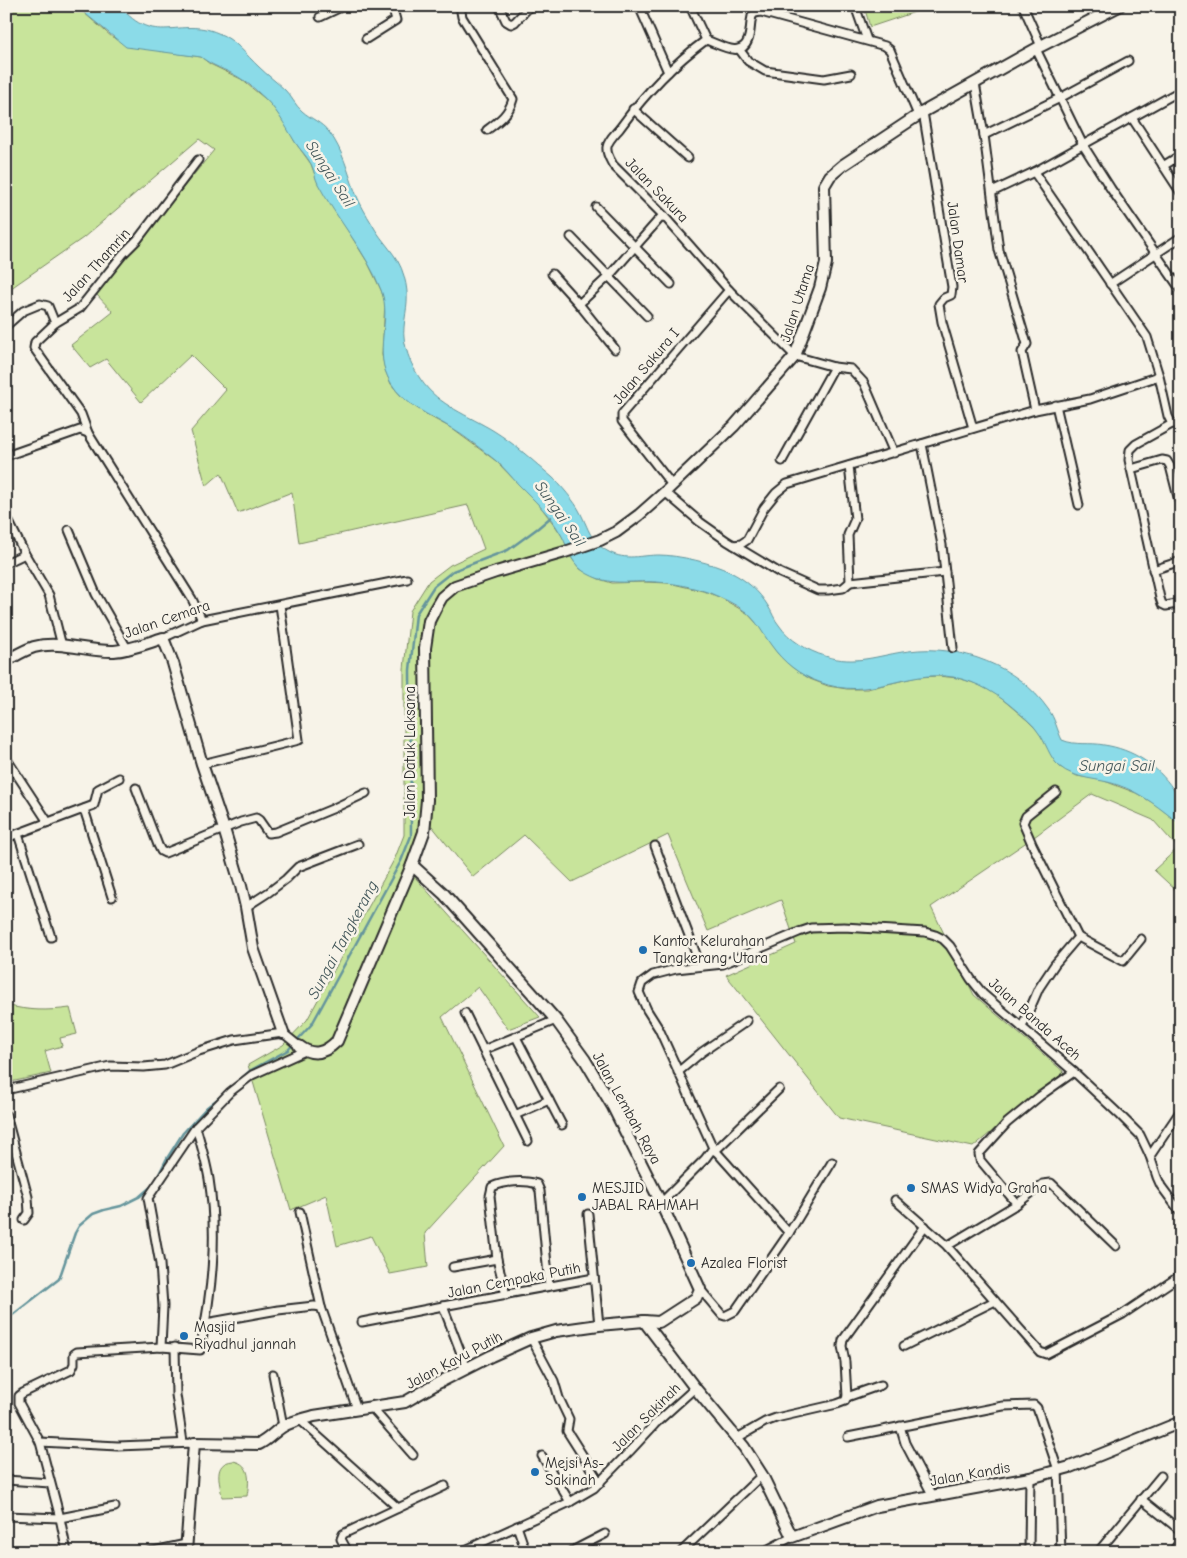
<svg xmlns="http://www.w3.org/2000/svg" width="1187" height="1558" viewBox="0 0 1187 1558" font-family="'Comic Neue',sans-serif">
<style>
.green{fill:#c8e49b;stroke:#7a8863}
.water{fill:#8bdbe8;stroke:#65959c}
.lines{fill:none;stroke-linecap:round;stroke-linejoin:round}
.stream{stroke:#65959c;stroke-width:2.5}
.street-casing{stroke:#2b2b2b;stroke-width:11}
.secondary-casing{stroke:#2b2b2b;stroke-width:14}
.street{stroke:#f7f3e8;stroke-width:7}
.secondary{stroke:#f7f3e8;stroke-width:10}
.poi-dot{fill:#1f6fb2;stroke:#f7f3e8;stroke-width:2}
.labels{text-anchor:middle;dominant-baseline:central;stroke-width:5;stroke-linejoin:round;paint-order:stroke}
.street-label{font-size:15px;fill:#2b2b2b;stroke:#f7f3e8}
.poi-label{font-size:15px;fill:#2b2b2b;stroke:#f7f3e8;text-anchor:start}
.water-label{font-size:16px;font-style:italic;fill:#43575a;stroke:#f7f3e8}
</style>
<rect width="100%" height="100%" fill="#f7f3e8"/>
<filter id="ink" filterUnits="userSpaceOnUse"><feTurbulence type="fractalNoise" baseFrequency=".02" numOctaves="2"/><feDisplacementMap in="SourceGraphic" scale="10" xChannelSelector="R" yChannelSelector="G"/><feConvolveMatrix kernelMatrix="1 2 1 2 8 2 1 2 1" color-interpolation-filters="sRGB"/></filter>
<g filter="url(#ink)">
<!-- green -->
<g class="green">
<path d="M6,6h70l36,31 63,16 26,4 9,7 31,15 28,23 15,19 11,21 16,22 7,19 50,80 13,27 4,12 -3,53 3,15 6,14 9,11 27,20 24,13 45,33 44,45 16,21 8,12 6,17 10,13 19,10 13,4 32,-1 25,1 38,9 14,6 26,15 12,13 19,28 15,14 17,11 18,7 19,3h20l50,-12 21,-1 20,2 19,6 18,9 32,27 12,12 17,31 4,4 17,9 25,4 34,13 19,11 26,21v70l-27,-25 24,-22 -25,-28 -61,-26 -58,43 -103,70 43,88 90,77 -91,75 -134,-29 -113,-143 70,-31 -15,-44 -73,31 -40,-96 -96,47 -48,-47 -51,42 -41,-51 -19,49 127,142 -32,12 -30,-42 -36,30 62,129 -79,87 3,34 -38,7 -19,-38 -34,10 -11,-51 -35,15 -43,-145 35,-20 24,-25 88,-162 9,-23v-166l6,-58 19,-30 21,-16 34,-16 -16,-44 -169,38 -7,-51 -54,21 -17,-40 -15,13 -15,-55 35,-41 -35,-35 -50,47 -35,-43 -16,9 -19,-23 42,-33 -17,-18 118,-144 -15,-11 -116,99 -69,48 -8,9z"/>
<path d="M864,6h52l2,5 -48,16z"/>
<path d="M6,1005c22,6 42,6 64,3l7,26 -17,4 2,8 -17,5 6,22 -45,10z"/>
<path d="M233,1461c19,3 16,21 14,35l-25,1c-2,-14 -10,-34 11,-36z"/>
</g>
<!-- water -->
<path class="water" d="M76,6h44c34,42 59,10 98,27 18,7 28,22 41,34 8,8 18,15 26,23 7,7 10,15 17,21 9,8 19,11 27,21 14,18 19,41 27,62 4,10 10,20 16,30 10,19 26,30 32,52 6,21 2,31 0,51 -2,17 7,39 17,53 18,26 47,35 73,51 21,13 39,30 58,46 7,6 24,26 28,35 9,17 10,30 29,40 17,9 32,3 50,3 19,0 54,8 71,17 15,7 29,19 38,34 4,6 6,13 11,19 10,15 29,26 46,31 31,10 53,-1 84,-5 51,-7 109,15 139,58 7,9 9,21 14,31 14,6 28,2 42,5 28,4 53,20 69,44 2,3 6,6 7,9 3,7 1,20 1,27 -20,-16 -39,-32 -63,-40 -19,-7 -43,-5 -59,-19 -10,-9 -13,-24 -21,-34 -5,-8 -13,-14 -20,-20 -19,-17 -39,-30 -65,-35 -49,-8 -82,25 -134,5 -20,-7 -36,-20 -48,-37 -8,-11 -14,-24 -25,-33 -10,-8 -24,-14 -36,-19 -17,-6 -36,-10 -54,-11 -27,-2 -47,6 -73,-11 -14,-10 -15,-26 -24,-40 -10,-17 -26,-32 -40,-46 -8,-8 -15,-18 -24,-25 -14,-11 -29,-23 -44,-32 -21,-13 -47,-23 -60,-45 -20,-32 2,-62 -10,-93 -15,-39 -44,-70 -63,-106 -3,-6 -4,-14 -7,-20 -4,-8 -11,-14 -16,-22 -11,-18 -19,-35 -36,-49 -8,-8 -18,-15 -28,-20 -10,-5 -20,-8 -30,-16l-75,-10z"/>
<g class="lines">
<!-- stream -->
<g class="stream">
<path d="M233,1086l18,-16 37,-20 24,-26 89,-163 10,-25 -1,-166 6,-56 18,-28 19,-15 55,-21 30,-22 13,-11"/>
<path d="M6,1320l53,-41 16,-46 4,-7 14,-12 11,-4 17,-4 18,-9 15,-13 12,-24 17,-27 23,-25 19,-15"/>
</g>
<defs>
<g id="street">
<path d="M460,6l2,11 51,82c-4,15 -14,22 -26,31"/>
<path d="M499,6l7,15 5,3 4,-2 15,-16"/>
<path d="M639,6l29,66"/>
<path d="M690,6l16,34c13,4 35,19 42,0 3,-8 2,-16 4,-24l3,-3 6,-1 124,34 5,4 28,65"/>
<path d="M855,6l12,34"/>
<path d="M1023,6l18,40"/>
<path d="M320,17l23,-11"/>
<path d="M366,39l30,-19 -4,-14"/>
<path d="M706,40c-33,24 -62,55 -86,88 -4,5 -12,12 -13,19 -1,7 3,12 6,18l50,50 66,75 66,66 39,11 17,2 13,14 30,70"/>
<path d="M739,49l9,12 17,10 59,8 27,-5"/>
<path d="M1036,49l47,96 28,44 70,101"/>
<path d="M975,83l9,52 15,115 28,94 -5,8 13,58"/>
<path d="M633,109l55,49"/>
<path d="M923,112l29,175 -1,8 -7,3 -5,6 3,18 31,106"/>
<path d="M1132,118l49,75"/>
<path d="M984,135l76,-37 68,-37"/>
<path d="M1163,166l18,-11"/>
<path d="M992,192l42,-20 144,-80"/>
<path d="M596,207l75,77"/>
<path d="M571,237l76,79"/>
<path d="M552,274l27,30 30,-28 54,-61"/>
<path d="M1110,284l71,-47"/>
<path d="M579,304l36,45"/>
<path d="M6,326l17,-15 17,-7 8,2 7,17"/>
<path d="M1159,376l9,40 4,8h9"/>
<path d="M1056,405l23,100"/>
<path d="M1172,424l-36,20 -6,6 -1,10 31,138 2,6 4,2 15,-3"/>
<path d="M88,433l-7,-19 -47,-66 1,-6 20,-19 25,-15 43,-54 15,-15 60,-79"/>
<path d="M922,444l20,101 11,103"/>
<path d="M6,456l74,-26 8,3 104,166 10,21"/>
<path d="M782,461l52,-94"/>
<path d="M1131,469l31,-9 5,1 3,5 11,43"/>
<path d="M672,485l-50,-64v-7l107,-124"/>
<path d="M665,492l35,30 27,19 53,32 38,17h10l15,-2 7,-6 -2,-47 7,-16 -6,-53"/>
<path d="M6,516l19,38 24,41 13,51"/>
<path d="M69,530l27,64 32,56"/>
<path d="M734,545l7,-1 6,-4 17,-32 12,-15 11,-9 248,-74 55,-11 69,-23 -12,-39 -113,-165"/>
<path d="M6,563l19,-9"/>
<path d="M1153,570l28,-9"/>
<path d="M850,582l95,-10"/>
<path d="M163,638l39,-18 205,-41"/>
<path d="M6,758l42,64"/>
<path d="M202,764l97,-24 -19,-135"/>
<path d="M136,788l22,57 3,6 4,2 76,-31 15,-4 3,2 9,13 8,-1 56,-23 34,-16"/>
<path d="M1056,792l-30,24 -3,7 9,21 46,93 45,24 18,-22"/>
<path d="M84,809l28,88"/>
<path d="M18,834l33,103"/>
<path d="M6,838l88,-33 4,-16 21,-11"/>
<path d="M655,846l44,116 8,3"/>
<path d="M246,907l23,-15 17,-13 12,-12 60,-23"/>
<path d="M465,1013l63,128"/>
<path d="M1022,1027l17,-39 16,-24 23,-27"/>
<path d="M516,1037l46,88"/>
<path d="M483,1050l73,-30"/>
<path d="M678,1072l24,-20 45,-31"/>
<path d="M6,1090l104,-24 34,1 21,-2 34,-14 35,-11 49,-7 16,13"/>
<path d="M6,1115l22,82 1,16 -5,7"/>
<path d="M515,1115l34,-15"/>
<path d="M713,1148l76,85"/>
<path d="M715,1151l64,-62"/>
<path d="M1150,1156l31,-46"/>
<path d="M895,1200l52,46 93,106 6,2 77,-40 58,-39"/>
<path d="M661,1203l44,-44 8,-11 -54,-119 -12,-19 -8,-18 3,-9 11,-8 23,-6 47,-5 76,-32 12,-4 33,-1 81,5 10,3 8,4 7,7 21,33 12,15 91,78 47,44 19,19 10,21 7,21 4,9 20,27"/>
<path d="M1017,1204l-37,-44 -1,-6 28,-31 33,-27 34,-24"/>
<path d="M300,1212l21,95"/>
<path d="M588,1214l11,111"/>
<path d="M947,1246l70,-42 26,-20 8,-1 65,63"/>
<path d="M453,1267l44,-8"/>
<path d="M700,1289l22,26 3,1 10,-5 54,-78 43,-71"/>
<path d="M506,1295l-9,-36 -7,-63 2,-9c12,-6 33,-7 45,-3l3,7 9,95"/>
<path d="M362,1322l81,-16"/>
<path d="M206,1323l72,-13 36,-4 7,1 36,102"/>
<path d="M531,1338l23,43 5,17 10,21 -2,12 33,52"/>
<path d="M904,1346l91,-45"/>
<path d="M161,1347l2,-41 -3,-42 -12,-66 48,-71 34,-35 22,-17 53,-24"/>
<path d="M175,1347l1,48 7,47"/>
<path d="M467,1369l-24,-63 151,-28"/>
<path d="M273,1374l10,52"/>
<path d="M847,1397l34,-12"/>
<path d="M372,1408l41,47"/>
<path d="M300,1420l98,88"/>
<path d="M900,1426l5,17 28,53"/>
<path d="M848,1437l155,-31 31,-1 3,3 21,62 3,82"/>
<path d="M737,1438l28,-16 11,-4 61,-14 8,-3 2,-4 -2,-35 -3,-16 1,-6 82,-114"/>
<path d="M40,1442l78,4 76,-3"/>
<path d="M542,1456l28,46"/>
<path d="M6,1480l44,3"/>
<path d="M1141,1499l40,32"/>
<path d="M6,1516l54,2 55,-11"/>
<path d="M517,1526l9,26"/>
<path d="M67,1552l-7,-34 -20,-76 -21,-39v-7l4,-3 48,-23 3,-6v-10l3,-2 84,-5 39,3c12,-57 18,-113 9,-171 -3,-17 -8,-35 -13,-52"/>
<path d="M149,1552l37,-8"/>
<path d="M348,1552l-7,-13 2,-5 102,-48"/>
<path d="M461,1552l109,-50 24,-14 36,-37 25,-27 40,-36"/>
<path d="M570,1552l35,-18"/>
<path d="M681,1552l81,-77"/>
<path d="M763,1552l29,-15"/>
<path d="M1023,1552h3l3,-4 1,-70"/>
<path d="M1098,1552l63,-76"/>
<path d="M1172,1552l9,-11"/>
</g>
<g id="secondary">
<path d="M6,661c9,-5 18,-11 28,-14 26,-7 54,5 80,4 17,-1 33,-8 49,-13l10,25 29,101 22,65 17,57 5,21 7,41 30,85"/>
<path d="M299,1046c14,11 26,7 38,-5l75,-176 12,-33 3,-32 -2,-152 4,-27 6,-12 7,-12 13,-11 41,-14 69,-20 35,-12 16,-8 23,-17 26,-23 69,-66 61,-70 25,-68 6,-25 -2,-77 6,-10 13,-11 80,-53 118,-66 78,-40"/>
<path d="M644,1321l51,67 49,59 18,28 30,62 85,-31 153,-28 40,-11 111,-45"/>
<path d="M186,1552l8,-109 65,1c9,-4 15,-12 23,-17 9,-6 22,-8 32,-11l91,-14 33,-19 53,-27 40,-18 25,-7 43,-6 45,-4 15,1 37,-24 4,-9 -39,-86 -48,-96 -28,-47 -29,-40 -112,-126 -32,-29"/>
</g>
</defs>
<!-- street casing -->
<use href="#street" class="street-casing"/>
<!-- secondary casing -->
<use href="#secondary" class="secondary-casing"/>
<!-- street -->
<use href="#street" class="street"/>
<!-- secondary -->
<use href="#secondary" class="secondary"/>
</g>
</g>
<!-- markers -->
<g class="poi-dot">
<circle cx="643" cy="950" r="5"/>
<circle cx="911" cy="1188" r="5"/>
<circle cx="582" cy="1197" r="5"/>
<circle cx="691" cy="1263" r="5"/>
<circle cx="184" cy="1336" r="5"/>
<circle cx="535" cy="1472" r="5"/>
</g>
<g class="labels">
<!-- street labels -->
<g class="street-label">
<text transform="translate(657 190) rotate(46)">Jalan Sakura</text>
<text transform="translate(958 242) rotate(82)">Jalan Damar</text>
<text transform="translate(96 265) rotate(-48)">Jalan Thamrin</text>
<text transform="translate(797 303) rotate(-72)">Jalan Utama</text>
<text transform="translate(646 366) rotate(-50)">Jalan Sakura I</text>
<text transform="translate(167 619) rotate(-19)">Jalan Cemara</text>
<text transform="translate(410 752) rotate(-90)">Jalan Datuk Laksana</text>
<text transform="translate(1035 1019) rotate(41)">Jalan Banda Aceh</text>
<text transform="translate(627 1108) rotate(61)">Jalan Lembah Raya</text>
<text transform="translate(514 1280) rotate(-11)">Jalan Cempaka Putih</text>
<text transform="translate(454 1360) rotate(-28)">Jalan Kayu Putih</text>
<text transform="translate(646 1417) rotate(-45)">Jalan Sakinah</text>
<text transform="translate(970 1474) rotate(-10)">Jalan Kandis</text>
</g>
<!-- poi labels -->
<g class="poi-label">
<text x="653" y="941">Kantor Kelurahan<tspan x="653" dy="17">Tangkerang Utara</tspan></text>
<text x="592" y="1188">MESJID<tspan x="592" dy="17">JABAL RAHMAH</tspan></text>
<text x="921" y="1188">SMAS Widya Graha</text>
<text x="701" y="1263">Azalea Florist</text>
<text x="194" y="1327">Masjid<tspan x="194" dy="17">Riyadhul jannah</tspan></text>
<text x="545" y="1463">Mejsi As-<tspan x="545" dy="17">Sakinah</tspan></text>
</g>
<!-- water labels -->
<g class="water-label">
<text transform="translate(330 174) rotate(57)">Sungai Sail</text>
<text transform="translate(560 514) rotate(55)">Sungai Sail</text>
<text x="1117" y="766">Sungai Sail</text>
<text transform="translate(343 940) rotate(-62)">Sungai Tangkerang</text>
</g>
</g>
<!-- margin -->
<rect width="1187" height="1558" fill="none" stroke="#f7f3e8" stroke-width="25"/>
<rect x="12" y="12" width="1162" height="1533" fill="none" stroke="#2b2b2b" stroke-width="2" filter="url(#ink)"/>
</svg>
